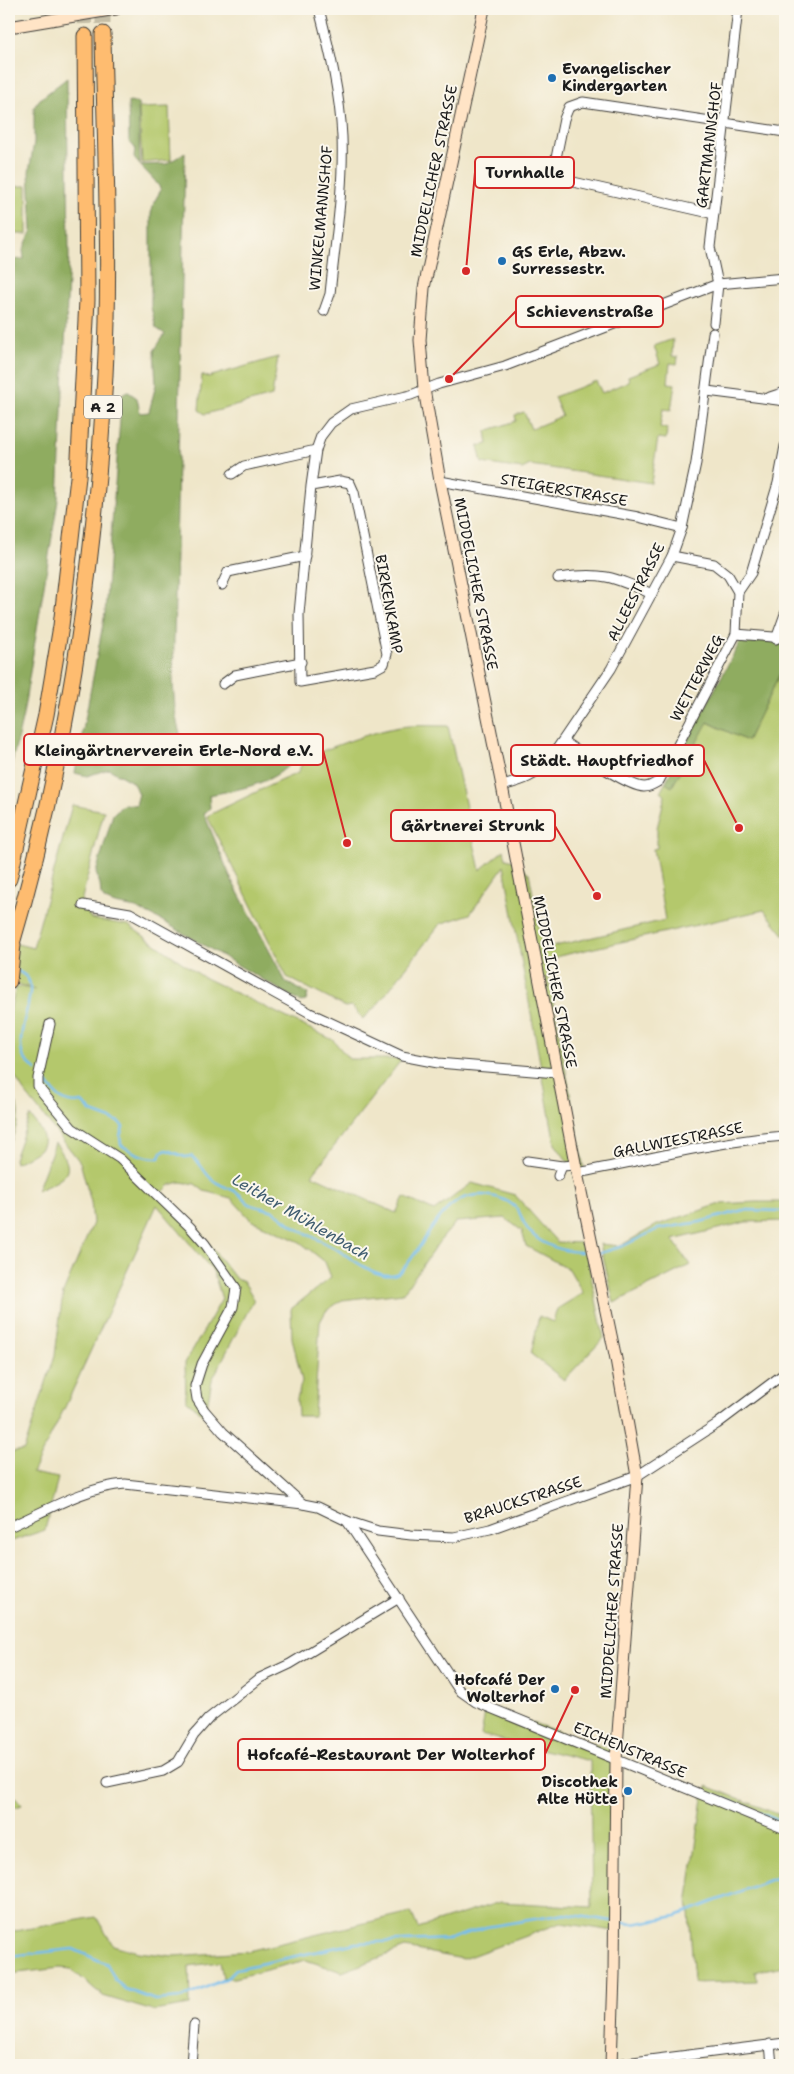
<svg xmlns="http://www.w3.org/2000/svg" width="794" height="2074" viewBox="0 0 794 2074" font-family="'Shantell Sans',sans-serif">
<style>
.green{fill:#b4c86c;stroke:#687244}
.forest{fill:#8fac60;stroke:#56643e}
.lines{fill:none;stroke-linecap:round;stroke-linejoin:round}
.stream{stroke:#76beee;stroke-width:2.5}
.highway-tunnel{stroke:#c5bea6;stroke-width:15;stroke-dasharray:15 8;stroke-linecap:butt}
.street-casing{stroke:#3c3a36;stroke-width:11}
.secondary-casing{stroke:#3c3a36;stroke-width:13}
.highway-casing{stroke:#3c3a36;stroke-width:17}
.street{stroke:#fff;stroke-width:9}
.secondary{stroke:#ffe4c6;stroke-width:11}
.highway{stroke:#febc70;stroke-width:15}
.poi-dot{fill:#1f6fb2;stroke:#fbf7ec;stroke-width:2}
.labels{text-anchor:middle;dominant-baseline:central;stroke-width:4;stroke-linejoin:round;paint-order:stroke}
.shield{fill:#fbf7ec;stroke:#5f5e5a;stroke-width:1}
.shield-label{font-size:14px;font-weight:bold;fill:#1c1c1c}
.poi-label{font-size:15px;font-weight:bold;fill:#1c1c1c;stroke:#fbf7ec;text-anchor:start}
.street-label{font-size:15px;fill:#1c1c1c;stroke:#fbf7ec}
.water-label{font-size:16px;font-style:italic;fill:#405d70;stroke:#fbf7ec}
.leader{fill:none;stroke:#d62828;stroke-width:2}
.callout-dot{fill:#d62828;stroke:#fbf7ec;stroke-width:2}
.callout{fill:#fbf7ec;stroke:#d62828;stroke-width:2}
.callout-label{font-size:16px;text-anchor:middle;font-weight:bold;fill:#1c1c1c}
</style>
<rect width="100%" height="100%" fill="#fbf7ec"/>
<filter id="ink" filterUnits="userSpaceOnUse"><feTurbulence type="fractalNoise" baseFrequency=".02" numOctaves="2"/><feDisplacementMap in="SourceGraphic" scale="10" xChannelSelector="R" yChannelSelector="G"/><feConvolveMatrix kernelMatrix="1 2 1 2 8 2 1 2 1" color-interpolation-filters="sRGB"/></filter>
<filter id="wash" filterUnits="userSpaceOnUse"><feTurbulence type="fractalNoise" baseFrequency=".0096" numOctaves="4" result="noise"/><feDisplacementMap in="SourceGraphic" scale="20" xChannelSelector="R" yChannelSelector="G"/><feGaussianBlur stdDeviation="1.12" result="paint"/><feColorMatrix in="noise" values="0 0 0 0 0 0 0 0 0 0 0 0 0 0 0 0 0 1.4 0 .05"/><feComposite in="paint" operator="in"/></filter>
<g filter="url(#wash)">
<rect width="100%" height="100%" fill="#efe6c9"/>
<!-- green -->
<g class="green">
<path d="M169,107l2,53 -29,3 -3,-55z"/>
<rect x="9" y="186" width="18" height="48"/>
<path d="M673,339l-1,17 6,1 -1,7 -7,-1 -2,20 7,1 -4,26 -8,-1 -3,18 7,2 -1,10 -8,-1 -7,45 -121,-18 -8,4 -40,-6 -4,-17 10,-2 -2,-13 30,-10 -1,-6 9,-3 7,17 31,-13 -8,-19 42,-16 6,12 27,-12 -1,-5 32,-12 -6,-18z"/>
<path d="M278,357l-6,39 -67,18 -6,-4 3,-35 6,2z"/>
<path d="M785,663v273l-21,-26 -205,46 -13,7 38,206 -16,-7 -13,-18 -51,-278 -34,48 -30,10 -62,80 -15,15 -12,-13 -6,1 -58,-30 -80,-161 70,-34 21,-9 6,-15c29,-11 75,-30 105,-32 13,-1 26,0 39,0l32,144 24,-20 2,9 8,2 15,12 14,76 122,-29 -12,-71 4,-1v-20l8,-32 -4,-5 38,-73 48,23z"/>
<path d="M72,805l32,6 -23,91 10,17 37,6 75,52 130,63 16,19h53l-90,116 84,38 8,-16 30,14 38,-28 43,12 42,47 27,1 20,95 -40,42 -33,-26 8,-38 14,6 4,-13 26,-16 -14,-24 -43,-23 -4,-15 -17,-13 -49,4 -17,20 -36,51 -61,7 -16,11 -6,11 -6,94h-16l-1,-18 5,-17 -10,-43 -1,-29 40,-32 -6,-15 -25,-20 -49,-22 -20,-22 -27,-7 -9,-7 -15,-2 -10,3 -8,8 32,32 42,54 8,3 10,17 -42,81 -7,36 -19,-16 -1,-37 37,-64 -9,-28 -56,-66 -91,200 -34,68 26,5 -13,52 -36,12v-90l15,-2 31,-95 8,-62 30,-70 -2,-21 -11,-40 -57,-72 -9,-15 -5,-19v-40l7,-30 20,4 -27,-9v-39l24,6z"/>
<path d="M9,1087c13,25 11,29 2,55h-2z"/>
<path d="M29,1117h2c24,29 10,34 -16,46l-1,-4z"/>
<path d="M55,1143c24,31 11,34 -18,48z"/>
<path d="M756,1202h29v19l-39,1 -73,18 17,25 -76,38 -14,-59 20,2 37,-21 63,-21z"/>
<path d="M486,1707l126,43 2,181 -53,-8 -98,36 -58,-11 -63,24 -36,-12 -71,18h-12l-3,-16 -31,4 1,39 -37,6 -50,-15 -32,-27 -11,-1 -51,6v-42l87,-15 17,28 25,7 35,4 75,-5 163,-39 7,16 82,-26 92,5 -2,-146 -109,-26z"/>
<path d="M707,1786l78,31v149l-29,5 1,10 -63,2 -6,-85 15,-100z"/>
<path d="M9,1789l13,16 -13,4z"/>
</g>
<!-- forest -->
<g class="forest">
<path d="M67,78l2,179 -11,243 -35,215 -14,61v-516l15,-1 -1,-9 9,-20 -3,-58 5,-30v-35l6,-8z"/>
<path d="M128,102l10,1 2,62 26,-1 19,-11 -12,532c3,23 0,60 27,68l90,-2 8,2c-18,31 -58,36 -89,42l1,13 -6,6 28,67 54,101 22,12 -2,7 -5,1 -142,-83 -23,-11 -21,-4 -10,-4 -4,-5 -1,-11 -4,-11 17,-59 11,-10 12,1 3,-11 -7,-12 -23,-13 -22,7 -12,-3 30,-160 17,-219 5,-3 10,7 3,15 9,-1 7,-28 -2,-33 11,-17 -9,-6 -5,-21v-93l3,-12 7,-12c-6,-12 -19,-21 -27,-32l1,-10 -6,-7z"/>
<path d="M741,640l44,2v21l-38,78 -39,-19 -36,65 -7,-4z"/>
</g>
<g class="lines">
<!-- stream -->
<g class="stream">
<path d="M15,970c5,2 10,4 13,9 9,14 -14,56 -5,77 2,5 9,10 13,14"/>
<path d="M42,1076c11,15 18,30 40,26l10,10 27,10 4,5 -3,9 1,9c11,7 25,14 38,13l2,-6 6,-2 18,7 6,-1c11,7 13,18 23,25 7,5 16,7 24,12 5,4 8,10 14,12 6,3 15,3 21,6 9,5 16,13 25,18 14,8 30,15 43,23 14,9 45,34 61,18 21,-21 37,-68 69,-74 15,-3 35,1 46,13 5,6 6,16 13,23 13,14 32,19 51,20"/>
<path d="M600,1253l23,-7 35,-17 42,-7 43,-12 42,1"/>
<path d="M712,1794l73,29"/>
<path d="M617,1922l16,2 43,-8 99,-38"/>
<path d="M9,1956l64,-7 34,15 9,17 9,8 30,11 27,-2 45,-20 9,-9 120,-26 94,-4 36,-12 79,-13 47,7"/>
</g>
</g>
</g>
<g filter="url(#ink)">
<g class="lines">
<!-- highway-tunnel -->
<g class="highway-tunnel">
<path d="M84,9l1,27"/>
<path d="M103,9v25"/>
</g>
<defs>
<g id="street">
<path d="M319,9c11,42 21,85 23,128 2,52 -7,106 -12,157l-6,17"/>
<path d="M714,214l-145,-33 -11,-6 -3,-12 9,-44 5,-12 14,-5 202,30"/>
<path d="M714,323l4,-39 -8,-37 28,-238"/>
<path d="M707,391l78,10"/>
<path d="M770,397l15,-5"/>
<path d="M232,474l12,-8 72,-16"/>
<path d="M440,481l198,36 44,11"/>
<path d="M311,486l29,-5 10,2 4,9 33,162 -3,10 -9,5 -75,13 -1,-68 12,-128 5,-36 5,-14 10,-13 20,-14 60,-14 28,-11 66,-18 213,-82 67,-6"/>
<path d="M558,578c44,-6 54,-2 94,16"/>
<path d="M222,585l6,-13 77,-16"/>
<path d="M738,592l13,-19 27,-90 7,-37"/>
<path d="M736,634l49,4"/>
<path d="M776,639l9,-25"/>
<path d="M223,684l12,-9 66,-13"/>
<path d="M563,741c16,11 63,45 81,46 6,0 10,-3 15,-6l77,-147 2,-42 -10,-17 -14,-11 -42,-8"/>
<path d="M502,786c23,-6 32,-9 48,-27l61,-90 61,-113 10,-28 14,-65 17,-130"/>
<path d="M83,905l47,8 180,100 92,43 36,7 119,10"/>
<path d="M50,1024l-12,54v8l4,6 30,36 48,31 70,68 15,17 31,44 -3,19 -31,57 -7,22 2,13 7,11 19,22 80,72"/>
<path d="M527,1161l35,5 13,-1"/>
<path d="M577,1173c69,-13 138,-32 208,-37"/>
<path d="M558,1176l4,-10"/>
<path d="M347,1521l112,169 17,12 309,127"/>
<path d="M9,1527c37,-16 76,-40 116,-43l178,20 15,3 29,14 31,10 33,4 43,2 36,-8 147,-53 80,-52 68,-51"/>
<path d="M107,1783l56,-12 15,-9 16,-27 15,-17 51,-40 30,-14 109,-66"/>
<path d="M770,2044l2,21"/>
<path d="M191,2065l3,-40"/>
<path d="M609,2065l176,-22"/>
</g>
<g id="secondary">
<path d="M484,9l-60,279 -4,52 4,49 16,92 62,305 75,387 39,186 21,117 -21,284 -2,214 -3,91"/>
<path d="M9,27l107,-18"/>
</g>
<g id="highway">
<path d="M9,879l37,-164 15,-89 17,-149 9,-177 -2,-264"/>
<path d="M9,954c56,-187 86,-384 96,-579 6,-113 0,-227 -2,-341"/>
<path d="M9,981l4,-36"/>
</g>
</defs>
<!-- street casing -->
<use href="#street" class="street-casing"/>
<!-- secondary casing -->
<use href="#secondary" class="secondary-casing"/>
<!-- highway casing -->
<use href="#highway" class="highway-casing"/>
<!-- street -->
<use href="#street" class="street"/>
<!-- secondary -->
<use href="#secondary" class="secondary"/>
<!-- highway -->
<use href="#highway" class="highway"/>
</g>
</g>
<!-- markers -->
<g class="poi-dot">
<circle cx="552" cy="78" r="5"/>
<circle cx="502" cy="261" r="5"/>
<circle cx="555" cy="1689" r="5"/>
<circle cx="628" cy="1791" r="5"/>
</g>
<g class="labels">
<!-- shield labels -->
<rect class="shield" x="84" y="395.5" width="38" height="23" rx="4"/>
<g class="shield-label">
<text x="103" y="407">A 2</text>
</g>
<!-- poi labels -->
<g class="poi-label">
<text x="562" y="69">Evangelischer<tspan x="562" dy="17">Kindergarten</tspan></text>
<text x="512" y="252">GS Erle, Abzw.<tspan x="512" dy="17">Surressestr.</tspan></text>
<text x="545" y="1680" text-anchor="end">Hofcafé Der<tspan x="545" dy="17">Wolterhof</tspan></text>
<text x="618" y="1782" text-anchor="end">Discothek<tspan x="618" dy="17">Alte Hütte</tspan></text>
</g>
<!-- street labels -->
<g class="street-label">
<text transform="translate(709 145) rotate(-83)">GARTMANNSHOF</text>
<text transform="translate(434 171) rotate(-78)">MIDDELICHER STRASSE</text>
<text transform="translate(321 218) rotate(-85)">WINKELMANNSHOF</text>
<text transform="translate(564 490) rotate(10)">STEIGERSTRASSE</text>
<text transform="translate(476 584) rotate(79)">MIDDELICHER STRASSE</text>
<text transform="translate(636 592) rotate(-63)">ALLEESTRASSE</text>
<text transform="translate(389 604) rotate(80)">BIRKENKAMP</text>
<text transform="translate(697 678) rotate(-62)">WETTERWEG</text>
<text transform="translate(555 982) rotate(79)">MIDDELICHER STRASSE</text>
<text transform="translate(678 1140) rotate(-11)">GALLWIESTRASSE</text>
<text transform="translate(523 1500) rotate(-18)">BRAUCKSTRASSE</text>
<text transform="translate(612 1611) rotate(-86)">MIDDELICHER STRASSE</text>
<text transform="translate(630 1750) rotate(23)">EICHENSTRASSE</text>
</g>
<!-- water labels -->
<g class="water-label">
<text transform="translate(301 1217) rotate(30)">Leither Mühlenbach</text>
</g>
</g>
<!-- callouts -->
<path class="leader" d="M466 271L475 172M449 379L516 311M347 843L323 750M739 828L704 760M597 896L555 826M575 1690L545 1754"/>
<g class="callout-dot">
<circle cx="466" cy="271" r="5"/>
<circle cx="449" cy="379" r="5"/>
<circle cx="347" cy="843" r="5"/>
<circle cx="739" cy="828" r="5"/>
<circle cx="597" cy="896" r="5"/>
<circle cx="575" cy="1690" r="5"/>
</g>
<g class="callout">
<rect x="475" y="157" width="99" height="31" rx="5"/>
<rect x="516" y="296" width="147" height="31" rx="5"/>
<rect x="24" y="734" width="299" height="31" rx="5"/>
<rect x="511" y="745" width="193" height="31" rx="5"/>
<rect x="391" y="810" width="164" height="31" rx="5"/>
<rect x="238" y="1739" width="307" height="31" rx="5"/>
</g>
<g class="callout-label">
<text x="525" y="178">Turnhalle</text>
<text x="590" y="317">Schievenstraße</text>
<text x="174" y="756">Kleingärtnerverein Erle-Nord e.V.</text>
<text x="607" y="766">Städt. Hauptfriedhof</text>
<text x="473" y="831">Gärtnerei Strunk</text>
<text x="391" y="1760">Hofcafé-Restaurant Der Wolterhof</text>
</g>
<!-- margin -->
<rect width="794" height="2074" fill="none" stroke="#fbf7ec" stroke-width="30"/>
</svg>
